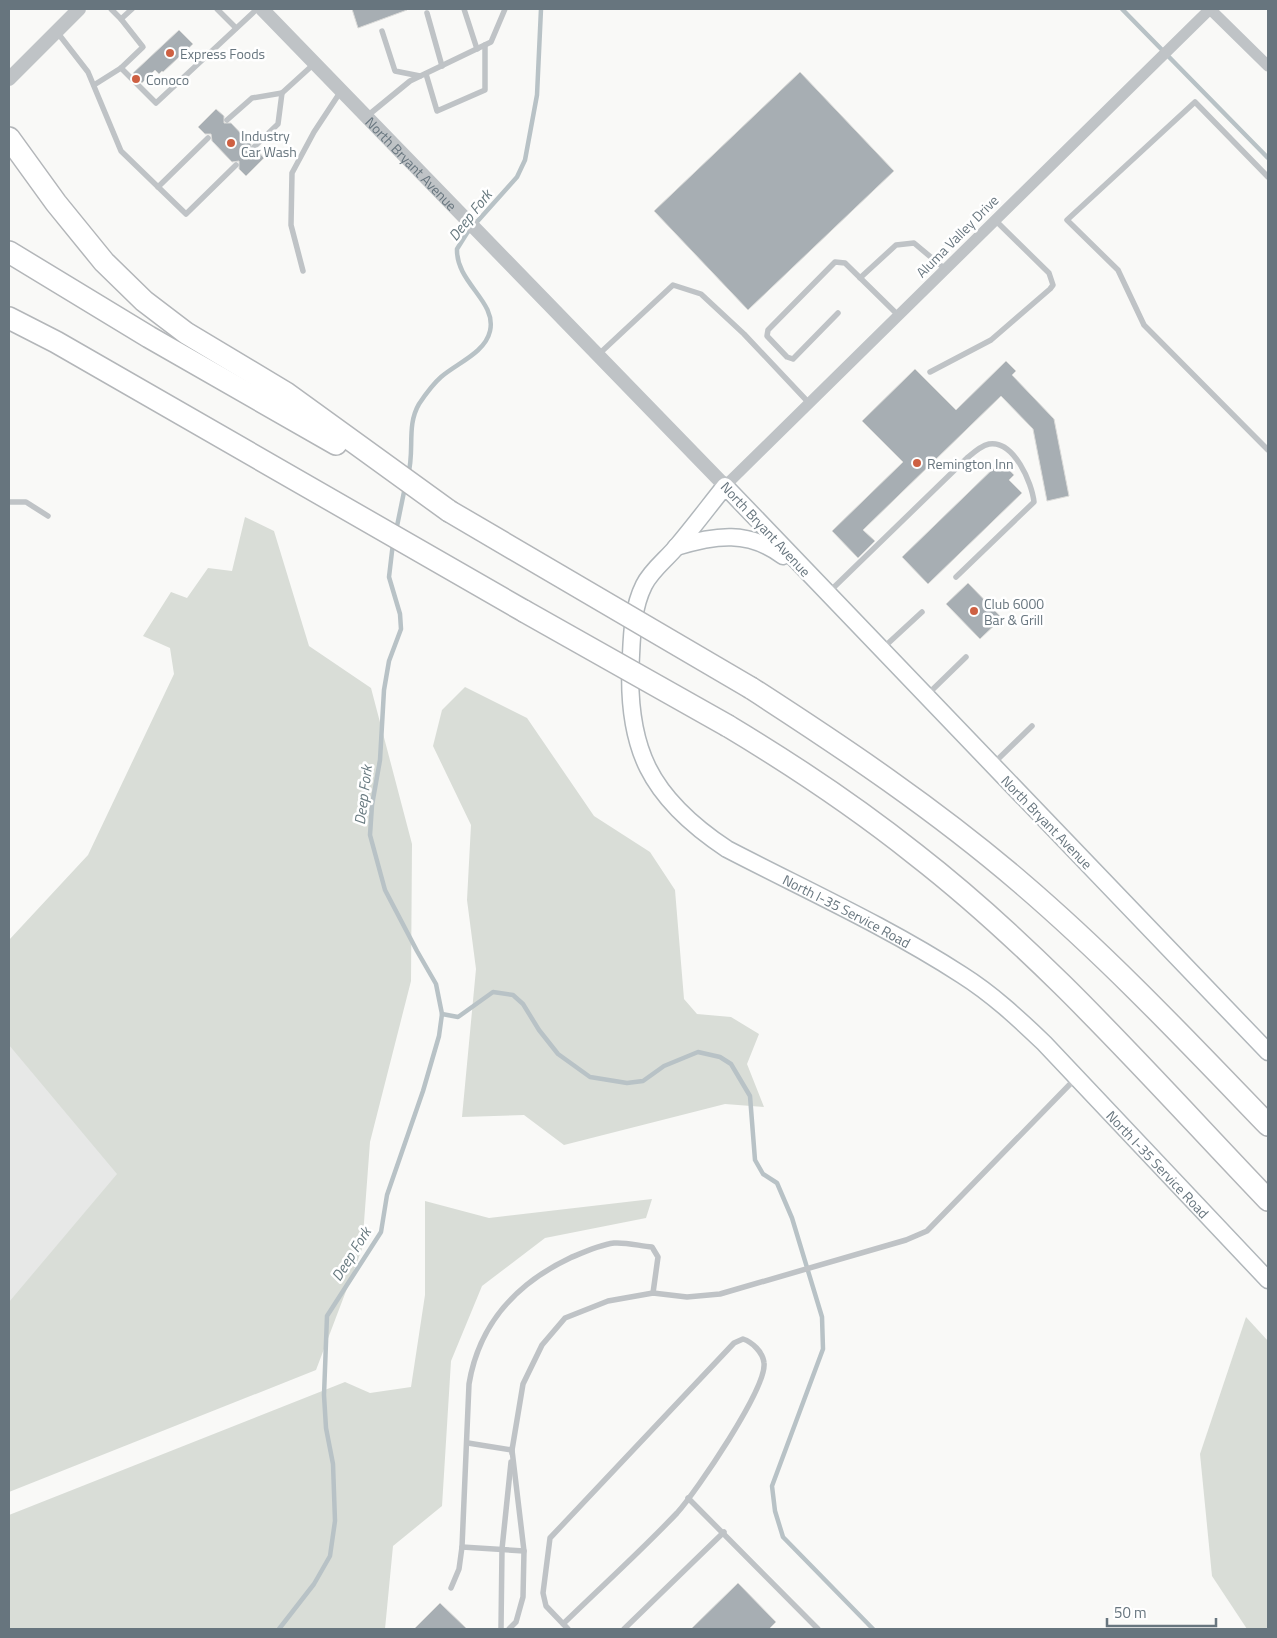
<svg xmlns="http://www.w3.org/2000/svg" width="1277" height="1638" viewBox="0 0 1277 1638" font-family="'Titillium Web',sans-serif">
<style>
.built{fill:#e7e8e7}
.green{fill:#d9ddd7}
.lines{fill:none;stroke-linecap:round;stroke-linejoin:round}
.stream{stroke:#b8c2c6;stroke-width:4.5}
.building{fill:#a7aeb3;stroke:#dbdbd9}
.secondary-casing{stroke:#b1b7bb;stroke-width:19}
.motorway-casing{stroke:#b3b6b9;stroke-width:24}
.service{stroke:#bfc3c6;stroke-width:5.5}
.minor{stroke:#bfc3c6;stroke-width:11}
.tertiary{stroke:#bfc3c6;stroke-width:14}
.secondary{stroke:#fff;stroke-width:16}
.motorway{stroke:#fff;stroke-width:21}
.motorway-bridge-casing{stroke:#b3b6b9;stroke-width:24;stroke-linecap:butt}
.motorway-bridge{stroke:#fff;stroke-width:21}
.poi-dot{fill:#ce6042;stroke:#fff;stroke-width:2}
.labels{text-anchor:middle;dominant-baseline:central;stroke-width:5;stroke-linejoin:round;paint-order:stroke}
.poi-label{font-size:14px;fill:#67757e;stroke:#fff;text-anchor:start}
.street-label{font-size:14px;fill:#67757e;stroke:#fff}
.water-label{font-size:15px;font-style:italic;fill:#67797f;stroke:#fff}
</style>
<rect width="100%" height="100%" fill="#f9f9f7"/>
<!-- built -->
<path class="built" d="M9,1016l260,271 -260,192z"/>
<!-- green -->
<g class="green">
<path d="M245,517l29,14 35,115 62,42 41,156 -1,137 -41,161 -8,107 -46,121 -307,122v-190l108,-128 -108,-129v-105l79,-85 86,-181 -4,-26 -27,-12 28,-44 16,6 21,-30 24,3z"/>
<path d="M465,687l62,31 67,98 56,36 25,38 9,109 13,15 34,3 28,17 -12,30 17,43 -39,-3 -161,41 -40,-30 -62,2 14,-148 -9,-69 4,-75 -38,-79 9,-36z"/>
<path d="M652,1199l-6,19 -101,20 -63,48 -31,75 -9,145 -49,40 -8,83h-376v-114l336,-133 25,11 41,-6 14,-92v-94l64,17z"/>
<path d="M1246,1317l22,24v288h-21l-35,-53 -12,-122z"/>
</g>
<g class="lines">
<!-- stream -->
<g class="stream">
<path d="M1122,9l146,149"/>
<path d="M408,475c7,-24 -2,-49 11,-71 6,-9 14,-20 22,-27 16,-14 44,-24 49,-46 7,-30 -34,-48 -33,-82l10,-16 50,-56 8,-17 12,-65 4,-86"/>
<path d="M396,531l9,-44"/>
<path d="M442,1014l16,3 35,-25 20,3 10,9 16,26 19,24 32,23 37,6 16,-2 21,-15 34,-14 22,5 11,7 19,32 5,64 8,14 14,9 15,35 30,99 1,32 -51,137 3,25 8,26 90,92"/>
<path d="M279,1629l35,-45 16,-28 5,-35 -2,-57 -7,-36 -2,-33 3,-79 54,-84 6,-37 36,-104 16,-55 3,-22 -6,-30 -19,-33 -32,-61 -15,-55 2,-30 8,-45 4,-70 5,-29 12,-32 -1,-15 -11,-37 4,-34"/>
</g>
</g>
<!-- building -->
<g class="building">
<path d="M352,9h55v1l-49,18z"/>
<path d="M179,30l14,14 -30,28 -1,-1 -3,3 -4,-4 -13,13 -9,-10z"/>
<path d="M800,72l94,99 -146,139 -94,-99z"/>
<path d="M216,109l8,7v7h7l20,21v7l6,-1 7,8 -18,18 -7,-7v-8l-7,1 -20,-21 -1,-7h-6l-7,-7z"/>
<path d="M1006,361l10,10 -4,4 42,44 15,77 -22,5 -14,-72 -32,-33 -138,134 12,11 -17,17 -26,-27 71,-69 -41,-41 53,-52 41,41z"/>
<path d="M1001,461l13,14 -5,5 13,13 -94,91 -26,-27z"/>
<path d="M968,583l34,35 -22,21 -34,-35z"/>
<path d="M738,1583l38,39 -7,7h-78z"/>
<path d="M440,1603l27,26h-53z"/>
</g>
<g class="lines">
<defs>
<g id="secondary">
<path d="M676,547c39,-12 73,-17 107,9"/>
<path id="s2" d="M1268,1052l-543,-566c-16,20 -31,40 -47,59 -11,14 -26,24 -34,40 -11,22 -12,47 -13,70 -6,93 19,143 96,194 79,41 161,78 235,126 30,19 56,43 82,68l224,237"/>
</g>
<g id="motorway">
<path d="M9,138l47,65 48,59 40,39 42,32 100,60 163,118"/>
<path d="M9,252l140,85 187,107"/>
<path d="M9,318l47,24 468,269"/>
<path d="M751,688c93,60 185,122 269,194 89,76 168,160 248,243"/>
<path d="M728,726c65,39 128,81 187,128 130,101 240,228 353,346"/>
</g>
</defs>
<!-- secondary casing -->
<use href="#secondary" class="secondary-casing"/>
<!-- motorway casing -->
<use href="#motorway" class="motorway-casing"/>
<!-- service -->
<g class="service">
<path d="M111,9l10,10 11,-10"/>
<path d="M217,9l19,19"/>
<path d="M464,9l13,40"/>
<path d="M427,13l15,53"/>
<path d="M382,31l13,40 25,5"/>
<path d="M57,32l31,40 33,79 65,63 50,-49"/>
<path d="M121,68l35,35 101,-94"/>
<path d="M426,74l11,37 48,-21v-45"/>
<path d="M94,85l27,-17 22,-21 -22,-28"/>
<path d="M366,117l44,-36 81,-39 14,-33"/>
<path d="M227,120l25,-22 30,-5 33,-30"/>
<path d="M254,147l24,-23 4,-31"/>
<path d="M1268,177l-73,-75 -128,118 51,50 26,55 124,125"/>
<path d="M158,187l50,-49"/>
<path d="M303,271l-12,-46 1,-52 22,-41 27,-41"/>
<path d="M860,278l36,-33 18,-2 31,26"/>
<path d="M838,313l-45,46 -6,-2 -20,-21 1,-6 67,-68 10,1 53,52"/>
<path d="M599,354l74,-69 28,9 43,40 65,69"/>
<path d="M930,372l61,-32 59,-51 3,-4 -4,-12 -54,-53"/>
<path d="M9,502h17l22,14"/>
<path d="M829,592l137,-133c7,-6 14,-13 23,-15 25,-4 43,39 45,58l-78,75"/>
<path d="M883,648l39,-36"/>
<path d="M928,694l38,-37"/>
<path d="M994,763l38,-37"/>
<path d="M468,1443l44,7v3"/>
<path d="M688,1498l130,131"/>
<path d="M462,1547l62,4"/>
<path d="M451,1588l8,-19 3,-22 7,-163c10,-60 48,-101 101,-126 14,-6 29,-13 44,-15 12,-1 26,3 38,4l6,10 -5,36"/>
<path d="M563,1624c38,-37 78,-73 114,-111 19,-21 90,-125 87,-150 -1,-11 -12,-21 -21,-24l-9,4 -184,195 -7,55 3,13 22,23"/>
<path d="M501,1629l1,-80 9,-87"/>
<path d="M509,1629l7,-7 7,-25 1,-46 -12,-101 11,-66 19,-39 23,-27 43,-17 45,-8 34,4 33,-3 186,-54 21,-9 148,-152"/>
<path d="M624,1629l100,-97"/>
</g>
<!-- minor -->
<g class="minor">
<path d="M1210,9l58,57"/>
<path d="M725,486l485,-477"/>
</g>
<!-- tertiary -->
<g class="tertiary">
<path id="s1" d="M262,9l463,477"/>
<path d="M9,79l70,-70"/>
</g>
<!-- secondary -->
<use href="#secondary" class="secondary"/>
<!-- motorway -->
<use href="#motorway" class="motorway"/>
<defs>
<g id="motorway-bridge">
<path d="M449,511l302,177"/>
<path d="M524,611l204,115"/>
</g>
</defs>
<!-- motorway-bridge casing -->
<use href="#motorway-bridge" class="motorway-bridge-casing"/>
<!-- motorway-bridge -->
<use href="#motorway-bridge" class="motorway-bridge"/>
</g>
<!-- markers -->
<g class="poi-dot">
<circle cx="170" cy="53" r="5"/>
<circle cx="136" cy="79" r="5"/>
<circle cx="231" cy="143" r="5"/>
<circle cx="917" cy="463" r="5"/>
<circle cx="974" cy="611" r="5"/>
</g>
<g class="labels">
<!-- poi labels -->
<g class="poi-label">
<text x="180" y="53">Express Foods</text>
<text x="146" y="79">Conoco</text>
<text x="241" y="135">Industry<tspan x="241" dy="16">Car Wash</tspan></text>
<text x="927" y="463">Remington Inn</text>
<text x="984" y="603">Club 6000<tspan x="984" dy="16">Bar &amp; Grill</tspan></text>
</g>
<!-- street labels -->
<g class="street-label">
<text stroke="none"><textPath href="#s1" startOffset="215">North Bryant Avenue</textPath></text>
<text transform="translate(957 236) rotate(-45)">Aluma Valley Drive</text>
<text transform="translate(766 529) rotate(47)">North Bryant Avenue</text>
<text transform="translate(1047 822) rotate(46)">North Bryant Avenue</text>
<text stroke="none"><textPath href="#s2" startOffset="1349">North I-35 Service Road</textPath></text>
<text stroke="none"><textPath href="#s2" startOffset="1754">North I-35 Service Road</textPath></text>
</g>
<!-- water labels -->
<g class="water-label">
<text transform="translate(470 215) rotate(-52)">Deep Fork</text>
<text transform="translate(363 795) rotate(-83)">Deep Fork</text>
<text transform="translate(351 1254) rotate(-58)">Deep Fork</text>
</g>
</g>
<!-- border -->
<rect width="1277" height="1638" fill="none" stroke="#67757e" stroke-width="20"/>
<!-- scale -->
<path d="M1107 1618v8h109v-8" fill="none" stroke="#67757e" stroke-width="2.5"/>
<text x="1114" y="1618" font-size="15" fill="#67757e" stroke="#ffffff" stroke-width="4" paint-order="stroke">50 m</text>
</svg>
